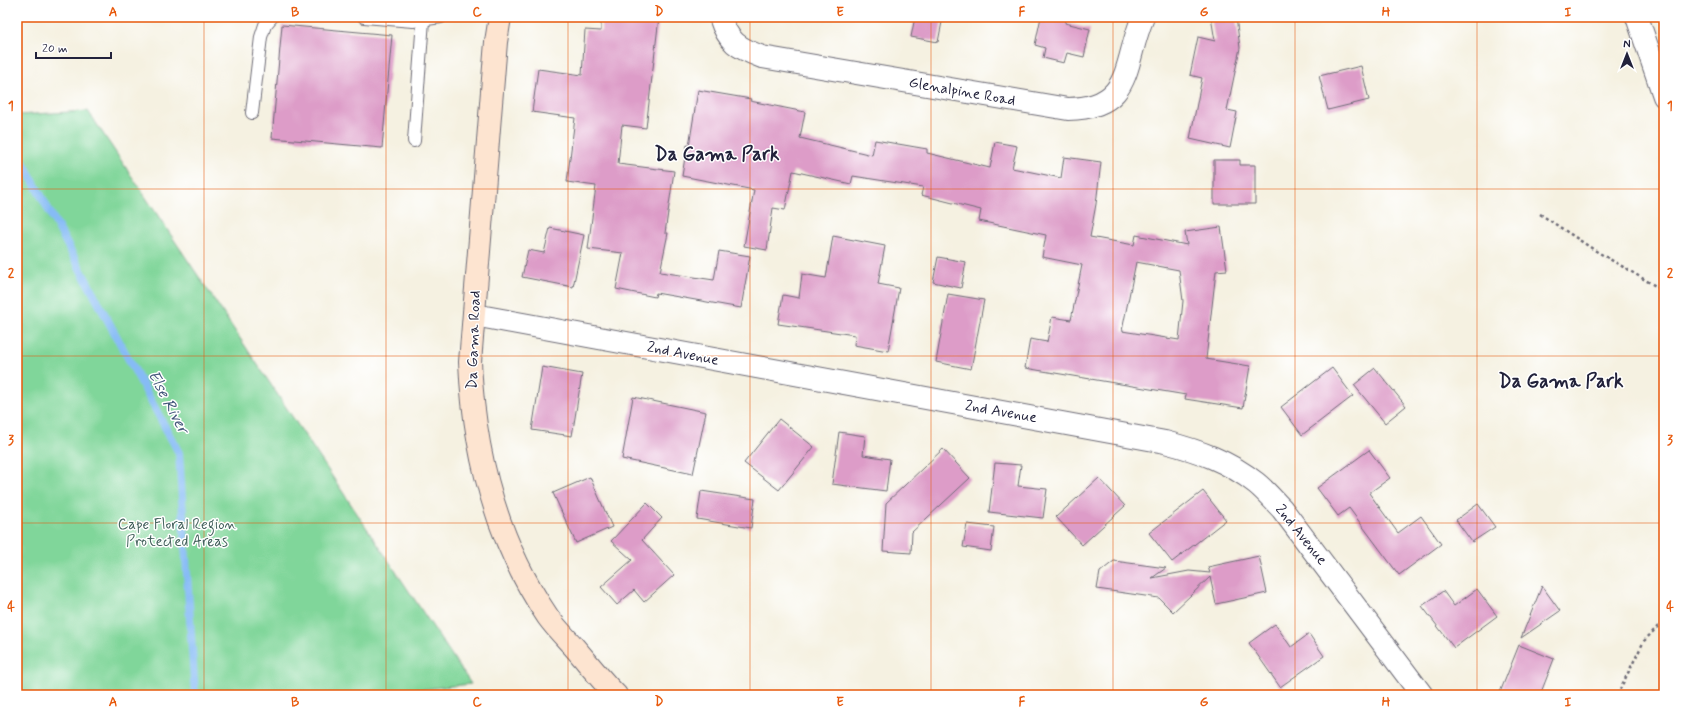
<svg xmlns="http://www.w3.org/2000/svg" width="1681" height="712" viewBox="0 0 1681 712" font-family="Mynerve,sans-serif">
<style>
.green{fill:#80d69a;stroke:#517c6a}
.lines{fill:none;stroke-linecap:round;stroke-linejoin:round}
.stream{stroke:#86bbf5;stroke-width:8}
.building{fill:#dd9cc8;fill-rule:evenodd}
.lane-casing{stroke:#6c6a75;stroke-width:14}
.street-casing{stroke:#6c6a75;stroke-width:24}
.secondary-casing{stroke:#6c6a75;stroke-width:24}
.path{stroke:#6c6a75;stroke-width:2.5;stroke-dasharray:3 3;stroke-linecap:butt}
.lane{stroke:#fff;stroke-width:12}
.street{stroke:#fff;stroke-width:22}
.secondary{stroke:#fde4d0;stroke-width:22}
.grid{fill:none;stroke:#e8590c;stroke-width:1;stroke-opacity:0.55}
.labels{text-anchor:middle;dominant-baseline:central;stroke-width:3;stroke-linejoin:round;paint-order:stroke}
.street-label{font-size:15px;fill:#22223b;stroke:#fff}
.park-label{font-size:15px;fill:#43615c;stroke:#fff}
.water-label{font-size:16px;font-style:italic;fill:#45587c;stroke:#fff}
.district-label{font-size:19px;font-weight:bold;fill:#22223b;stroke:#fff}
.neatline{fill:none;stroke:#e8590c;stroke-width:1.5}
.grid-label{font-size:13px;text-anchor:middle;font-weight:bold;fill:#e8590c}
</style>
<rect width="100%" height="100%" fill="#fff"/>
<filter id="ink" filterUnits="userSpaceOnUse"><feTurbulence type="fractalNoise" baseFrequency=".025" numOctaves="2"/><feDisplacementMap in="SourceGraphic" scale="8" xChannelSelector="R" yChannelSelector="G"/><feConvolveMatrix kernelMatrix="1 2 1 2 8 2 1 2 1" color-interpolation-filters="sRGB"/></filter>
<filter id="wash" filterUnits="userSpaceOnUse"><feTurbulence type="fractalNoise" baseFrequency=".012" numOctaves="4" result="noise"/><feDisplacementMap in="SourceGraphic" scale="16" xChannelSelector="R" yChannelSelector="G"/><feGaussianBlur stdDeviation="0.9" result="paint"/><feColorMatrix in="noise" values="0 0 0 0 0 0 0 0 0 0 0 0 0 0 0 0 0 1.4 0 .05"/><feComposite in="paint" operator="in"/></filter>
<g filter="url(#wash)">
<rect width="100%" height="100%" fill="#f5f1e1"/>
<!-- green -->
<path class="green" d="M88,111l383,573 -103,11h-351v-580z"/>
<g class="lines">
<!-- stream -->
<path class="stream" d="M17,151l162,302 16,242"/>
</g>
<g id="blocks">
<!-- building -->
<g class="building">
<path d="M601,17h58l-13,111 -24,-3 -4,39 56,7 -9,62h3l-8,39 54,8 5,-29 31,5 -9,52 -85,-15 -1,4 -39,-8 7,-36 -35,-4 8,-63 -29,-4 8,-64 -43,-6 6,-43 44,6 3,-45 16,1z"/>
<path d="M915,17h28l-5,25 -27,-5z"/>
<path d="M1041,17h26l-2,6 25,6 -6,28 -17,-4 -3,10 -21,-5 2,-10 -10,-3z"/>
<path d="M1211,17h25l4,31 -13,62 10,2 -7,36 -40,-9 12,-61 -12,-3 8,-38 17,4z"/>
<path d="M282,25l110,10 -10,113 -110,-10z"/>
<path d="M1361,66l8,34 -41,10 -9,-34z"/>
<path d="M698,90l53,9 -1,2 55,11 -5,26 72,17 3,-15 52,9v4l63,15 5,-26 22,4 -5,22 49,10 3,-21 37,5 -5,42 -6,33 44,8 2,-10 51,10 -2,-13 36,-5 6,43 -11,1 -10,88 44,7 -7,42 -58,-9 1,-4 -161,-27 5,-29 17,3 5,-25 19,3 11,-55 -40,-8 4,-22 -67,-14 2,-11 -60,-15 2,-8 -70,-11 -2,8 -58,-13 -8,39 -12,-2 -6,42 -23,-4 10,-56 -72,-14 5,-31 2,1zM1136,262l43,8 4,31 -4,39 -57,-9z"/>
<path d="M1214,160h26v5h15v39h-41z"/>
<path d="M550,228l34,7 -11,52 -51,-10 6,-27 16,3z"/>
<path d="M833,236l52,10 -7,38 21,4 -11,63 -34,-6 1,-10 -77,-11 5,-29 16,3 3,-24 24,4z"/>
<path d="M938,257l28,5 -5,26 -28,-6z"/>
<path d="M948,294l36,6 -13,69 -35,-7z"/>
<path d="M542,367l40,7 -10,62 -40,-6z"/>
<path d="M1332,368l21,28 -51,39 -21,-28z"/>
<path d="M1375,368l31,38 -21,17 -31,-38z"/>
<path d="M633,397l73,15 -13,62 -71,-15z"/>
<path d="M779,419l35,28 -35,43 -35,-27z"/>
<path d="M839,432l26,4 -2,19 27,4 -4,32 -54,-7z"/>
<path d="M943,449l27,29 -58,54 -1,21 -28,-2 3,-48z"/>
<path d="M1369,450l21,28 -21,15 29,40 23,-17 20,28 -42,31 -50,-67 -11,8 -21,-28z"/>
<path d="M995,463l26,2 -3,21 29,3 -4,29 -54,-6z"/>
<path d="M590,477l22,50 -36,16 -23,-50z"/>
<path d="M1099,478l26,28 -43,39 -26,-28z"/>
<path d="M701,491l54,8 -4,29 -54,-9z"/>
<path d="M1203,491l23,29 -54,42 -23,-29z"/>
<path d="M647,503l15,15 -20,22 32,35 -30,27 -10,-12 -17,15 -16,-18 31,-27 -21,-19z"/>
<path d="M1478,504l17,23 -23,15 -16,-22z"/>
<path d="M967,524l27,3 -3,24 -28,-4z"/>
<path d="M1259,556l8,37 -51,11 -6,-27 -37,35 -14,-14 -62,-9 3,-17 14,-11 52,7 -14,10 37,-7 21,2 -2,-6z"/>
<path d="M1542,586l18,25 -39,27z"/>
<path d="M1477,589l20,27 -43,32 -32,-42 21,-15 11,15z"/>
<path d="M1275,624l16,23 18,-13 15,22 -44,31 -31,-44z"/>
<path d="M1519,645l35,14 -14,36h-41z"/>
</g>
</g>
</g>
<g filter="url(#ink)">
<use href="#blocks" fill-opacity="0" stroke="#6c6a75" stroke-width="1"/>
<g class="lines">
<defs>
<g id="lane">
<path d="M364,17l49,4 28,-4"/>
<path d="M252,113l9,-76 4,-12 7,-8"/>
<path d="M414,141l9,-121"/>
</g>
<g id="street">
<path d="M720,17c8,25 18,31 42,40l306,52c66,-1 55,-46 75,-92"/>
<path d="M1637,17l27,79"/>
<path d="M474,315l691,127c34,9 63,19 91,41 10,8 18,18 26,26l140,186"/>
</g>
<path id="secondary" d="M500,17l-4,25 -26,320c4,90 27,180 78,255 8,11 17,20 26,30 14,16 27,33 42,48"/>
</defs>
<!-- lane casing -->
<use href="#lane" class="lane-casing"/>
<!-- street casing -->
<use href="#street" class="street-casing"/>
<!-- secondary casing -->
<use href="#secondary" class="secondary-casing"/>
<!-- path -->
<g class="path">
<path d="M1540,214l56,37 68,40"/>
<path d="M1617,695l27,-54 20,-21"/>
</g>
<!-- lane -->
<use href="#lane" class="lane"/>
<!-- street -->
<use href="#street" class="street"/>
<!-- secondary -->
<use href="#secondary" class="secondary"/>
</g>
</g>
<!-- grid -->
<path class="grid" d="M204,17v678M386,17v678M568,17v678M750,17v678M931,17v678M1113,17v678M1295,17v678M1477,17v678M17,189h1647M17,356h1647M17,523h1647"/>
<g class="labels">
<!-- street labels -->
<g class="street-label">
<text transform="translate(962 92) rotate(10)">Glenalpine Road</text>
<text transform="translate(474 340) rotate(-88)">Da Gama Road</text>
<text transform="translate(683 354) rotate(11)">2nd Avenue</text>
<text transform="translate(1001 412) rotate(10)">2nd Avenue</text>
<text transform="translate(1301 535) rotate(51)">2nd Avenue</text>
</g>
<!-- park labels -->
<g class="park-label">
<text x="177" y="525">Cape Floral Region<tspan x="177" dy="17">Protected Areas</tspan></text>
</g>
<!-- water labels -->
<g class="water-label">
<text transform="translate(168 402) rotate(62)">Else River</text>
</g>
<!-- district labels -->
<g class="district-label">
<text x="717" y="154">Da Gama Park</text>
<text x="1561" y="381">Da Gama Park</text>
</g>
</g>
<!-- margin -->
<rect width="1681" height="712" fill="none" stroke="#fff" stroke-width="44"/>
<!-- north arrow -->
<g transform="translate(1627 54)" stroke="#ffffff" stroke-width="3" paint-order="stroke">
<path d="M0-3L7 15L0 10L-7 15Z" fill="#22223b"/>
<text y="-6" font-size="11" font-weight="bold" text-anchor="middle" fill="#22223b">N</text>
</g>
<!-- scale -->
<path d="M36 52v6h75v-6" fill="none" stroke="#22223b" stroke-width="2"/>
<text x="42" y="52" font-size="12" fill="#22223b" stroke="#ffffff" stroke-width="3" paint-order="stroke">20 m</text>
<rect x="22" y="22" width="1637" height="668" class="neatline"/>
<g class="grid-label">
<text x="113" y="16">A</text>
<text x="295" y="16">B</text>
<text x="477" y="16">C</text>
<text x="659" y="16">D</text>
<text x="840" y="16">E</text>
<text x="1022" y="16">F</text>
<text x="1204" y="16">G</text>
<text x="1386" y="16">H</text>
<text x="1568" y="16">I</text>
<text x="11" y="110">1</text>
<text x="1670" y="110">1</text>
<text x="11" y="277">2</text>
<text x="1670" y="277">2</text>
<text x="11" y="444">3</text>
<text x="1670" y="444">3</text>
<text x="11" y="611">4</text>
<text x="1670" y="611">4</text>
<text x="113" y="706">A</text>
<text x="295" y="706">B</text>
<text x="477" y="706">C</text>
<text x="659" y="706">D</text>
<text x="840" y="706">E</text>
<text x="1022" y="706">F</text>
<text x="1204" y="706">G</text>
<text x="1386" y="706">H</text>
<text x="1568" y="706">I</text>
</g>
</svg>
